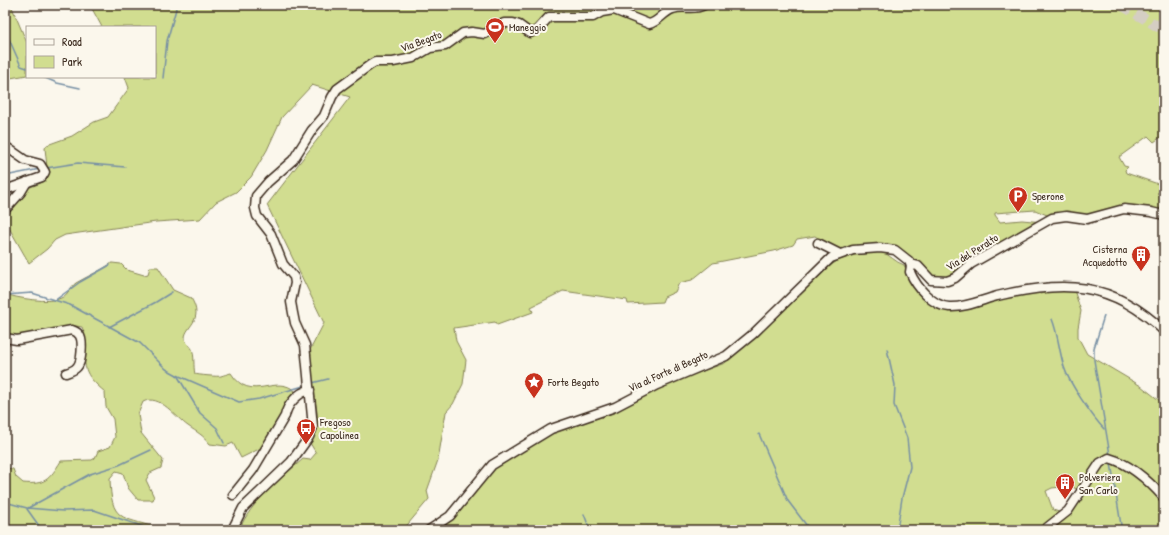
<svg xmlns="http://www.w3.org/2000/svg" width="1169" height="535" viewBox="0 0 1169 535" font-family="'Patrick Hand',sans-serif">
<style>
.green{fill:#d1dd90;stroke:#868457;fill-rule:evenodd}
.lines{fill:none;stroke-linecap:round;stroke-linejoin:round}
.stream{stroke:#768fa4;stroke-width:1.5}
.highway-tunnel{stroke:#d5cec3;stroke-width:11;stroke-dasharray:11 5.5;stroke-linecap:butt}
.minor-casing{stroke:#3b2a1e;stroke-width:11}
.minor{stroke:#fbf7ec;stroke-width:8}
.labels{text-anchor:middle;dominant-baseline:central;stroke-width:4;stroke-linejoin:round;paint-order:stroke}
.poi-label{font-size:11px;fill:#3b2a1e;stroke:#fbf7ec;text-anchor:start}
.street-label{font-size:11px;fill:#3b2a1e;stroke:#fbf7ec}
</style>
<rect width="100%" height="100%" fill="#fbf7ec"/>
<filter id="ink" filterUnits="userSpaceOnUse"><feTurbulence type="fractalNoise" baseFrequency=".025" numOctaves="2"/><feDisplacementMap in="SourceGraphic" scale="8" xChannelSelector="R" yChannelSelector="G"/><feConvolveMatrix kernelMatrix="1 2 1 2 8 2 1 2 1" color-interpolation-filters="sRGB"/></filter>
<g filter="url(#ink)">
<!-- green -->
<g class="green">
<path d="M5,5h6l16,38v32l-22,4z"/>
<path d="M90,5h1074v130l-10,7 -6,-6 -29,21 5,9 4,1 -3,3 1,3 38,13 -1,3 -6,4 7,6v14l-34,-6 -41,11 -19,-3h-23l-12,-5 -40,3v2l5,7 22,-2 21,2 -92,52 -3,5c-4,0 -9,1 -12,-1 -18,-7 -26,-30 -46,-32l-56,3 -19,-13 -18,3 -4,6 -19,6 -61,12 -21,17 -13,3 -4,9 -11,5 -2,5 -34,2 -1,-4 -64,-9 -32,16 2,5 -36,13 -2,-3 -41,6 2,13 10,19 -3,24 -10,20 -7,8 -8,48 -11,31 2,8 -26,31h-164c13,-30 40,-50 64,-71l7,1 6,-7 -6,-10 8,-16 -1,-15 -9,-58 16,-31 -57,-118 83,-108 -38,-12 -30,32 -15,33 -16,27 -15,15 -20,10 -16,17 -44,3 -91,13 -10,5 -8,9 -18,14 -21,-37 -2,-11 1,-4 14,-13 7,-10 15,-6 5,-5 -3,-29 2,-3 25,-9 22,-14 14,-5 21,-29 -4,-11h30v-50h-53z"/>
<path d="M882,252c8,3 13,10 22,13l12,23 28,22 94,-20 2,4 18,-5h9l8,4 6,18 -3,17v9l9,17 54,32 23,18v126h-730l58,-61 68,-40 51,-15 59,-31 55,-20 44,-39 61,-58 14,-10zM1071,486l12,7 -15,22 -15,-5 -7,-19 6,-3z"/>
<path d="M112,263l9,1 6,6 17,5 4,-1 2,-7h8l15,23 18,8c14,23 -6,28 -6,40 0,5 5,7 7,11 3,7 1,17 3,25 2,1 24,3 26,2 3,-1 6,-2 10,-3 20,32 45,-1 65,19l-35,56 -20,10 -8,-15 -7,3 -16,-2c-8,-10 -12,-11 -22,-18 -12,-8 -28,-33 -45,-24l-5,12 3,19 22,27 -2,8 -11,5 -4,7 8,17 -1,3h-15l-10,-12 -5,-15 -7,-2 -6,7c1,44 11,38 47,50l-1,2h-151v-62l8,1 3,8 7,6c22,2 26,-3 38,-22l31,-1 3,-2 3,-7 12,-4 5,-10 -2,-18 -7,-12 -1,-15c-19,-16 -22,-22 -20,-47 0,-7 0,-11 -3,-18l-6,-1 -63,10 -8,-3v-39c11,4 45,10 56,4 7,-3 9,-11 15,-15 12,-7 24,-12 36,-20z"/>
</g>
<g class="lines">
<!-- stream -->
<g class="stream">
<path d="M5,30l16,36 6,2"/>
<path d="M43,77l14,6 23,5"/>
<path d="M163,78l4,-37 9,-32 -1,-4"/>
<path d="M46,168l32,-5 47,4"/>
<path d="M5,176l35,-7"/>
<path d="M5,295l27,-2 38,12 70,38 26,26 11,6 62,27 20,-3 48,-14"/>
<path d="M54,301l26,-19 30,-17"/>
<path d="M1104,316l-10,32v12l16,95"/>
<path d="M1052,319c6,15 7,31 12,48 5,16 28,49 40,62"/>
<path d="M109,327l47,-25 16,-10"/>
<path d="M887,349l8,36 -1,20 13,33 3,29 -8,31 -5,32"/>
<path d="M177,375l23,38 17,15 7,15"/>
<path d="M312,383l16,-4"/>
<path d="M759,434l29,67 22,29"/>
<path d="M1111,463l10,62 -1,5"/>
<path d="M5,502l22,6 36,3 31,-1 59,20"/>
<path d="M28,508l62,-34 29,-9 32,-15"/>
<path d="M27,509l15,21"/>
<path d="M584,514l6,16"/>
</g>
<!-- highway-tunnel -->
<path class="highway-tunnel" d="M1122,5l42,25"/>
<defs>
<g id="minor">
<path d="M5,146l20,14 15,4 5,8 -3,5 -37,13"/>
<path d="M5,210l16,-18 6,-10"/>
<path d="M818,243l22,11"/>
<path d="M911,266l-1,6c6,14 22,34 39,35 16,1 33,-7 48,-11 67,-16 115,-15 167,35"/>
<path d="M911,266l3,-1 4,1 13,14 16,1 8,-3 16,-14 81,-46 14,-2 21,3 37,-10 27,3 13,3"/>
<path d="M5,338l12,2 55,-10c3,1 6,2 8,6 3,6 2,26 -3,31 -2,3 -8,5 -11,6"/>
<path d="M233,495l20,-25 32,-54c2,-11 13,-24 25,-26"/>
<path d="M232,530l11,-22 48,-46 18,-25 4,-10 -8,-82 -10,-22 -2,-10 -2,-11 4,-19 -1,-6 -11,-13 -12,-30 -14,-18 -2,-8 1,-12 12,-14 25,-22 19,-30 12,-14 8,-19 5,-8 33,-24 5,-3h18l20,-4 17,-10 15,-2 18,-13 9,-1 13,2 19,-11h9l6,2 11,8 7,-3 12,-13h44l9,-5 12,-2 35,14c10,-2 14,-12 24,-15 10,-4 21,2 31,-4"/>
<path d="M429,530l21,-14 42,-51 59,-36 64,-22 42,-22 69,-29 27,-22 78,-76 22,-8 27,-2 15,2 14,11 2,5"/>
<path d="M1044,530l24,-19 32,-48 9,-5c21,6 41,24 55,40"/>
</g>
</defs>
<!-- minor casing -->
<use href="#minor" class="minor-casing"/>
<!-- minor -->
<use href="#minor" class="minor"/>
</g>
</g>
<!-- icons -->
<defs>
<symbol id="stadium-pin" viewBox="-11 -11 22 30"><path d="M0 17L-7.5 6A9.5 9.5 0 1 1 7.5 6Z" fill="#c8321e" stroke="#fbf7ec"/><path d="M0-5a6.5 5 0 1 0 0 10a6.5 5 0 1 0 0-10ZM-3.5-1.8h7v3.6h-7Z" fill="#fff"/></symbol>
<symbol id="parking-pin" viewBox="-11 -11 22 30"><path d="M0 17L-7.5 6A9.5 9.5 0 1 1 7.5 6Z" fill="#c8321e" stroke="#fbf7ec"/><path d="M-3.5-5.5H1a3.5 3.5 0 0 1 0 7H-1V5.5H-3.5ZM-1-3.4V-.6H.8a1.4 1.4 0 0 0 0-2.8Z" fill="#fff"/></symbol>
<symbol id="building-pin" viewBox="-11 -11 22 30"><path d="M0 17L-7.5 6A9.5 9.5 0 1 1 7.5 6Z" fill="#c8321e" stroke="#fbf7ec"/><path d="M-4-6H4V6H1V3H-1V6H-4ZM-2.5-4.3h1.7v1.8h-1.7ZM.8-4.3h1.7v1.8H.8ZM-2.5-1h1.7V.8h-1.7ZM.8-1h1.7V.8H.8Z" fill="#fff"/></symbol>
<symbol id="sight-pin" viewBox="-11 -11 22 30"><path d="M0 17L-7.5 6A9.5 9.5 0 1 1 7.5 6Z" fill="#c8321e" stroke="#fbf7ec"/><path d="M0-6L1.8-2.2L6-1.7L2.9 1.2L3.7 5.4L0 3.3L-3.7 5.4L-2.9 1.2L-6-1.7L-1.8-2.2Z" fill="#fff"/></symbol>
<symbol id="bus-pin" viewBox="-11 -11 22 30"><path d="M0 17L-7.5 6A9.5 9.5 0 1 1 7.5 6Z" fill="#c8321e" stroke="#fbf7ec"/><path d="M-5-6H5V4H4V6H2V4H-2V6H-4V4H-5ZM-3.5-4V0h7V-4ZM-3.5 1.2v1.5H-2V1.2ZM2 1.2v1.5H3.5V1.2Z" fill="#fff"/></symbol>
</defs>
<g fill-rule="evenodd">
<use href="#stadium-pin" x="484" y="16" width="22" height="30"/>
<use href="#parking-pin" x="1007" y="185" width="22" height="30"/>
<use href="#building-pin" x="1130" y="244" width="22" height="30"/>
<use href="#sight-pin" x="523" y="371" width="22" height="30"/>
<use href="#bus-pin" x="295" y="417" width="22" height="30"/>
<use href="#building-pin" x="1054" y="472" width="22" height="30"/>
</g>
<g class="labels">
<!-- poi labels -->
<g class="poi-label">
<text x="509" y="27">Maneggio</text>
<text x="1032" y="196">Sperone</text>
<text x="1127" y="249" text-anchor="end">Cisterna<tspan x="1127" dy="13">Acquedotto</tspan></text>
<text x="548" y="382">Forte Begato</text>
<text x="320" y="422">Fregoso<tspan x="320" dy="13">Capolinea</tspan></text>
<text x="1079" y="477">Polveriera<tspan x="1079" dy="13">San Carlo</tspan></text>
</g>
<!-- street labels -->
<g class="street-label">
<text transform="translate(421 41) rotate(-20)">Via Begato</text>
<text transform="translate(972 252) rotate(-32)">Via del Peralto</text>
<text transform="translate(668 371) rotate(-24)">Via al Forte di Begato</text>
</g>
</g>
<!-- margin -->
<rect width="1169" height="535" fill="none" stroke="#fbf7ec" stroke-width="20"/>
<rect x="10" y="10" width="1149" height="515" fill="none" stroke="#3b2a1e" stroke-width="1.5" filter="url(#ink)"/>
<!-- legend -->
<rect x="26" y="26" width="130" height="52" fill="#fbf7ec" stroke="#aea59a"/>
<rect x="34" y="39" width="20" height="6" fill="#fbf7ec" stroke="#aea59a"/>
<text x="62" y="46" font-size="12" fill="#3b2a1e">Road</text>
<rect x="34" y="56" width="20" height="12" fill="#d1dd90" stroke="#aea59a"/>
<text x="62" y="66" font-size="12" fill="#3b2a1e">Park</text>
</svg>
